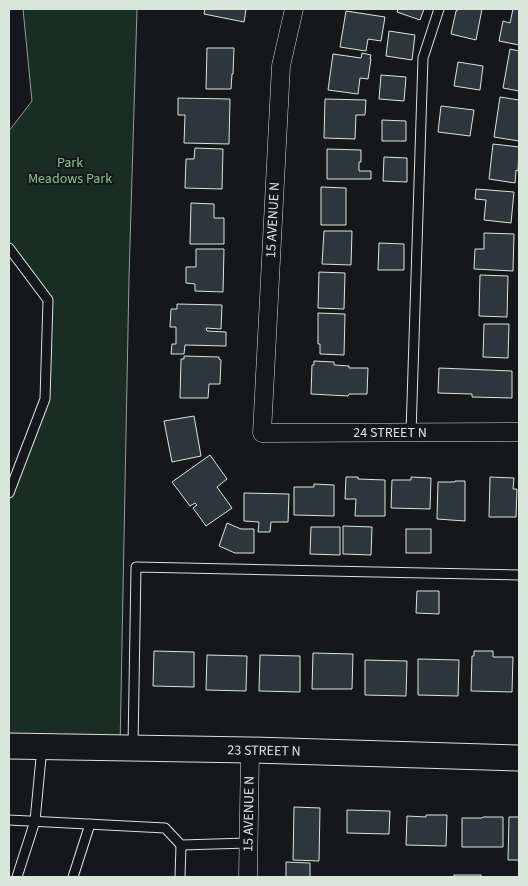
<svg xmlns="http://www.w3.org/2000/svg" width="528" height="886" viewBox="0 0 528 886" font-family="'Source Sans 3',sans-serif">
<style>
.green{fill:#1a2d24;stroke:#939e99}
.building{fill:#2c363c;stroke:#d8e6dc}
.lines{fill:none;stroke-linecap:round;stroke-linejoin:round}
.lane-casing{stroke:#d8e6dc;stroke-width:11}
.street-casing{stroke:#d8e6dc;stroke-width:19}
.secondary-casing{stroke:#d8e6dc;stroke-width:27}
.lane{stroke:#14181c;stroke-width:9}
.street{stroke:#14181c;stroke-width:18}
.secondary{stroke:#14181c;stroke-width:25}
.labels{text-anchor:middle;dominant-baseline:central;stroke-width:4;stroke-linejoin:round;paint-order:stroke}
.park-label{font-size:14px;fill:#8ac095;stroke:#14181c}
.street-label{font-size:14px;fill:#d8e6dc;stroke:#14181c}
</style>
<rect width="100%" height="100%" fill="#14181c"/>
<!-- green -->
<path class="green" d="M23,9h114l-8,269 -9,470 -111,-2v-253l36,-94 3,-99 -39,-52v-117l23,-30z"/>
<!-- building -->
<g class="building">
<path d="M205,9h41l-2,13 -40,-8z"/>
<path d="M398,9h26l-4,11 -23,-8z"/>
<path d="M458,9h24l-6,31 -25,-6 5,-23h1z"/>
<path d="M513,9h6v36l-20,-4 4,-20 7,2z"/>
<path d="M346,11l39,6 -4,24 -13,-2 -2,12 -26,-4z"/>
<path d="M389,31l26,4 -3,25 -26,-4z"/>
<path d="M207,48h27l-1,26h-1l-1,15h-25z"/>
<path d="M510,49l9,2v40l-16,-3z"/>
<path d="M362,53l9,2 -1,4h1l-3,20 -8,-1 -2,16 -30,-4 5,-36 28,4z"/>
<path d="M458,62l25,4 -3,24 -26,-4z"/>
<path d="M381,75l25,2 -2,24 -25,-2z"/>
<path d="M500,97l19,3v41l-25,-4z"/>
<path d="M178,98l52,1 -1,45 -45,-1 1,-28h-7z"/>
<path d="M325,99l41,1 -1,15h-9l-1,24 -31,-1z"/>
<path d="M441,106l33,4 -4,26 -32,-4z"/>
<path d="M382,120l24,1v20h-24z"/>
<path d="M493,144l26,3 -1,24 -2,-1 -1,13 -26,-4z"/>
<path d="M195,148l28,1 -1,40 -37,-1 1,-29h8z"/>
<path d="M327,149l34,1v12h-2v9h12v8h-44z"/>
<path d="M384,157l23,1v24l-24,-1z"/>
<path d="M321,187l25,1v37h-25z"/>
<path d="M476,189l38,3 -3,31 -27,-3 2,-20 -11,-1z"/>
<path d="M191,203l23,1v14h10v26h-34z"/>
<path d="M324,231h28l-1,34 -29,-1z"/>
<path d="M484,233l30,1 -1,37 -39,-2 1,-20h9z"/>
<path d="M379,243l25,1v26h-26z"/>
<path d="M196,249h28l-1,43 -28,-1v-7l-9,-1v-16h10z"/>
<path d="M319,272l26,1 -1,36 -26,-1z"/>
<path d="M480,275l28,1 -1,41 -28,-1z"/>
<path d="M177,304l45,1 -1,24 -15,-1 1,3 19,1v14l-41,-1 -1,9h-13l1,-10h4v-17h-6l1,-18h6z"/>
<path d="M318,313l27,1 -1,41 -24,-1v-10h-2z"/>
<path d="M484,324h25l-1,34 -25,-1z"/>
<path d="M184,356l35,1v2l2,1 -1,24h-11l-1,14h-28l1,-39h3z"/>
<path d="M314,361l20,1v3l15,1v2h19l-1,26h-18l-1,2 -37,-2 1,-29h2z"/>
<path d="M439,368l73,3v27l-40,-1v-3l-34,-1z"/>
<path d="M194,416l7,40 -29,6 -8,-41z"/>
<path d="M210,455l17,24 -10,8 15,21 -26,18 -13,-18 4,-3 -2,-2 -5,3 -18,-24z"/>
<path d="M346,477h12v2l27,1v36h-30l1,-17h-11z"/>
<path d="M411,477l20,1 -1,31 -39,-1 1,-28h19z"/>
<path d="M490,477l24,1 -1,11h4l-1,28h-27z"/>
<path d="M455,481h10v40l-28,-2 1,-37h17z"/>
<path d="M314,484l20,1v31l-40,-1v-28h20z"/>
<path d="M244,493l45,1 -1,28h-17l-1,10h-12l1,-10 -15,-1z"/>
<path d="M227,523l14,6h13v24h-19l-16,-7z"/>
<path d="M343,526l29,1 -1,28 -28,-1z"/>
<path d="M311,527h29v28l-30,-1z"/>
<rect x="406" y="529" width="25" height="24"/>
<path d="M417,591h22v23l-23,-1z"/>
<path d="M154,651l40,1v35l-41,-1z"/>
<path d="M474,651h19v6h20l-1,35 -41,-1 1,-35h2z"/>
<path d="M313,653l40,1 -1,35h-40z"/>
<path d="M207,655l40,1 -1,35 -40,-1z"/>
<path d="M260,655l40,1v36l-41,-1z"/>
<path d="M418,659l41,1 -1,36 -40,-1z"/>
<path d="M365,660l42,1 -1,35 -41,-1z"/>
<path d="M294,807l26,1 -1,53 -26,-1z"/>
<path d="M347,810l43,1 -1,23 -42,-1z"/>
<path d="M426,815h21l-1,31 -40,-1 1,-29 19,1z"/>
<path d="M483,817h20v30h-41v-29h20z"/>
<path d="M509,817h10v43h-11z"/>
<path d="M286,862l24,1v14h-24z"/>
<rect x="454" y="875" width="27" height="2"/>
</g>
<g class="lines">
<defs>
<g id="lane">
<path d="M9,248l39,52 -3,99 -36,94"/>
<path d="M411,433l12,-375 16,-49"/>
<path d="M133,746l3,-179 383,8"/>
<path d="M9,820l156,8 16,17 67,-2"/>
<path d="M17,877l18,-56 7,-74"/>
<path d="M73,877l17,-53"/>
<path d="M180,877l1,-32"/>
</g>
<g id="street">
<path d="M294,9l-13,57 -19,367 257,-1"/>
<path d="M248,877l2,-127"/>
</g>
<path id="secondary" d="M9,746l241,4 269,8"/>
</defs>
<!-- lane casing -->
<use href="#lane" class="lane-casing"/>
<!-- street casing -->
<use href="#street" class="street-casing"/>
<!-- secondary casing -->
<use href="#secondary" class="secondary-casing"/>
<!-- lane -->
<use href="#lane" class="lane"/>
<!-- street -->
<use href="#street" class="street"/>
<!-- secondary -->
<use href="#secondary" class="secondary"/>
</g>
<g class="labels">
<!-- park labels -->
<g class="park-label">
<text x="70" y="163">Park<tspan x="70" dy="16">Meadows Park</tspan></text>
</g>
<!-- street labels -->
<g class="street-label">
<text transform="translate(273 220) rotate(-87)">15 AVENUE N</text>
<text x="390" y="433">24 STREET N</text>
<text transform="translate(264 751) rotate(1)">23 STREET N</text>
<text transform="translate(249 814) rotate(-89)">15 AVENUE N</text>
</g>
</g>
<!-- border -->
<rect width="528" height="886" fill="none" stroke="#d8e6dc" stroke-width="20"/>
</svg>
